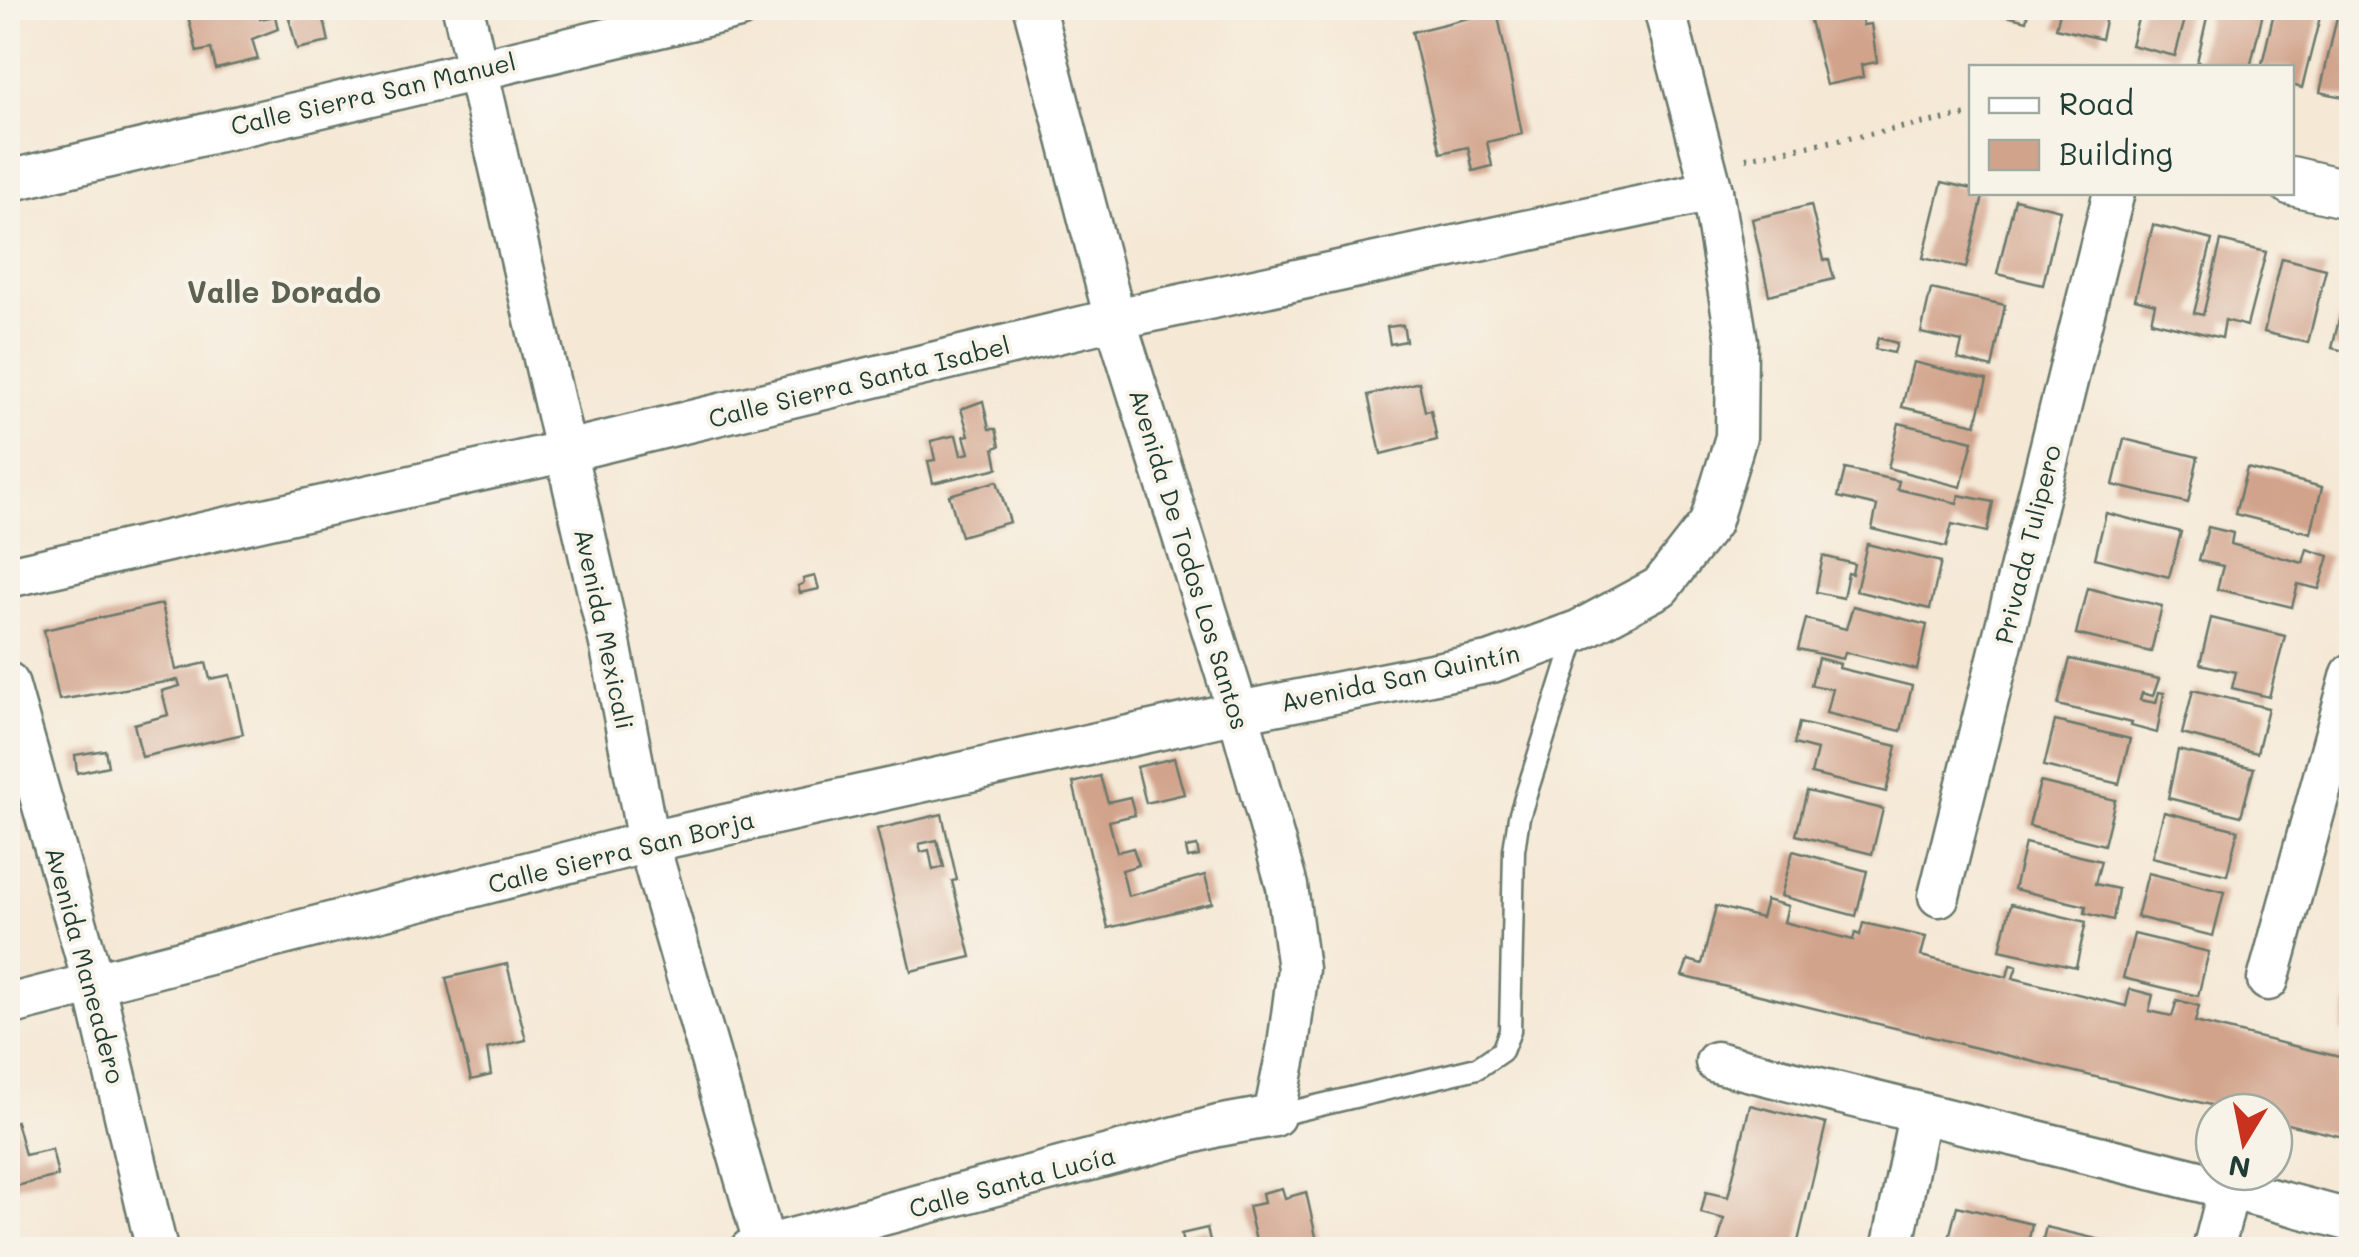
<svg xmlns="http://www.w3.org/2000/svg" width="2359" height="1257" viewBox="0 0 2359 1257" font-family="Mali,sans-serif">
<style>
.building{fill:#d1a38b;fill-rule:evenodd}
.lines{fill:none;stroke-linecap:round;stroke-linejoin:round}
.service-casing{stroke:#6a796c;stroke-width:25}
.minor-casing{stroke:#6a796c;stroke-width:45}
.tertiary-casing{stroke:#6a796c;stroke-width:52}
.path{stroke:#6a796c;stroke-width:6;stroke-dasharray:2.5 8;stroke-linecap:butt}
.service{stroke:#fff;stroke-width:20}
.minor{stroke:#fff;stroke-width:40}
.tertiary{stroke:#fff;stroke-width:48}
.labels{text-anchor:middle;dominant-baseline:central;stroke-width:8;stroke-linejoin:round;paint-order:stroke}
.street-label{font-size:25px;fill:#1f3d34;stroke:#f7f3e8}
.quarter-label{font-size:30px;font-weight:bold;fill:#5d6152;stroke:#f7f3e8}
</style>
<rect width="100%" height="100%" fill="#f7f3e8"/>
<filter id="ink" filterUnits="userSpaceOnUse"><feTurbulence type="fractalNoise" baseFrequency=".01" numOctaves="2"/><feDisplacementMap in="SourceGraphic" scale="20" xChannelSelector="R" yChannelSelector="G"/><feConvolveMatrix kernelMatrix="1 2 1 2 8 2 1 2 1" color-interpolation-filters="sRGB"/></filter>
<filter id="wash" filterUnits="userSpaceOnUse"><feTurbulence type="fractalNoise" baseFrequency=".0048" numOctaves="4" result="noise"/><feDisplacementMap in="SourceGraphic" scale="40" xChannelSelector="R" yChannelSelector="G"/><feGaussianBlur stdDeviation="2.25" result="paint"/><feColorMatrix in="noise" values="0 0 0 0 0 0 0 0 0 0 0 0 0 0 0 0 0 1.4 0 .05"/><feComposite in="paint" operator="in"/></filter>
<g filter="url(#wash)">
<rect width="100%" height="100%" fill="#f5e8d5"/>
<g id="blocks">
<!-- building -->
<g class="building">
<path d="M186,8h71l3,11 15,-3 3,13 -26,10 6,20 -42,10 -5,-20 -14,3z"/>
<path d="M1807,8h53l3,17 8,-1 6,38 -16,3 2,12 -37,8z"/>
<path d="M1976,8h53l-3,13z"/>
<path d="M2061,8h47l-7,31 -45,-11z"/>
<path d="M2141,8h47l-13,48 -44,-11z"/>
<path d="M2209,8h55l-14,60h-30l-23,-6z"/>
<path d="M2275,8h25l21,5 -19,75 -10,-3v-17h-31z"/>
<path d="M322,10l7,32 -32,7 -8,-31z"/>
<path d="M1497,11l25,123 -35,8 5,24 -19,5 -5,-24 -27,6 -29,-121z"/>
<path d="M2337,17l15,3v79l-32,-7z"/>
<path d="M1942,182l30,7v3h12l-18,76 -43,-10z"/>
<path d="M2015,199l45,11 -17,75 -46,-11z"/>
<path d="M1811,205l13,55h5l5,19 -65,16 -17,-76z"/>
<path d="M2153,225l59,15 -18,73 9,2 18,-74 45,11 -19,74 -22,-6 -3,18 -71,-17 4,-17 -20,-5z"/>
<path d="M2282,258l44,11 -18,74 -44,-11z"/>
<path d="M2350,276h2v77l-20,-5z"/>
<path d="M1931,289l74,16 -13,63 -34,-9 4,-17 -41,-9z"/>
<path d="M1403,325l3,16 -16,3 -3,-17z"/>
<path d="M1878,338l19,5 -3,10 -19,-4z"/>
<path d="M1913,362l74,18 -11,44 -74,-17z"/>
<path d="M1419,382l6,29 6,-1 6,30 -56,14 -13,-59z"/>
<path d="M983,401l6,28h7l4,17 -6,2 4,20 -65,15 -5,-22 7,-1 -4,-19 25,-6 5,20 8,-2 -5,-17 5,-1 -8,-26z"/>
<path d="M1899,423l74,18 -12,46 -73,-19z"/>
<path d="M2124,439l74,18 -10,46 -75,-18z"/>
<path d="M2247,468l75,19 -11,46 -76,-19z"/>
<path d="M1845,469l54,12 -2,8 60,14 2,-8 34,7 -6,30 -35,-8 -6,23 -74,-18 5,-23 -39,-9z"/>
<path d="M997,481l13,41 -49,14 -12,-41z"/>
<path d="M2106,513l75,19 -12,45 -74,-19z"/>
<path d="M2208,527l25,6 -2,11 72,19 4,-14 22,7 -10,33 -21,-5 -6,23 -75,-18 6,-23 -24,-5z"/>
<path d="M1867,544l74,18 -11,47 -74,-18z"/>
<path d="M1823,556l31,8 -2,10 -4,-1 -5,25 -27,-6z"/>
<path d="M815,576l4,13 -19,4 -2,-7 6,-3 -1,-4z"/>
<path d="M2087,588l75,18 -11,46 -75,-18z"/>
<path d="M162,604l14,66 30,-7 4,16 20,-4 13,59 -101,23 -8,-33 34,-9 -6,-24 18,-5 -2,-6 -119,20 -15,-70z"/>
<path d="M1853,606l74,19 -10,45 -72,-18 -2,7 -45,-10 8,-30 40,10z"/>
<path d="M2211,618l74,18 -16,61 -37,-9 4,-16 -36,-8z"/>
<path d="M1818,658l22,6 -1,4 73,18 -11,45 -75,-18 6,-24 -21,-4z"/>
<path d="M2070,659l89,20 -6,17 -11,-3 -2,7 16,3 3,-11 5,1 -7,40 -26,-7 1,-3 -74,-18z"/>
<path d="M2193,690l75,18 -11,45 -75,-19z"/>
<path d="M2055,721l75,18 -11,45 -75,-18z"/>
<path d="M1799,723l98,23 -11,46 -75,-18 6,-24 -23,-6z"/>
<path d="M105,750l3,16 -31,7 -2,-18z"/>
<path d="M2178,750l76,18 -13,48 -73,-18z"/>
<path d="M1174,758l10,36 -38,9 -9,-36z"/>
<path d="M1100,776l8,26 22,-5 5,18 -26,6 8,31 16,-4 6,17 -17,5 6,26 77,-21 7,28 -104,25 -35,-145z"/>
<path d="M2040,782l75,18 -11,45 -75,-19z"/>
<path d="M1807,791l76,18 -11,45 -76,-19z"/>
<path d="M2164,812l74,18 -11,45 -75,-18z"/>
<path d="M942,814l15,66 -5,1 19,76 -60,14 -34,-142zM937,840l7,27 -11,3 -4,-20 -8,2 -2,-8z"/>
<path d="M2025,843l76,18 -6,23 23,5 -5,31 -28,-7 1,-7 -72,-17z"/>
<path d="M1197,846l2,10 -11,2 -2,-10z"/>
<path d="M1793,851l74,20 -11,45 -75,-20z"/>
<path d="M2148,873l76,19 -11,44 -76,-19z"/>
<path d="M1766,900l22,6 -4,16 69,18 2,-7 5,2 3,-12 63,14 -5,19 86,21 3,-12 7,1 -4,12 113,28 4,-17 23,6 -4,16 23,5 5,-16 22,6 -4,16 157,38v79l-78,-18v-9h-35l-557,-136 6,-16 14,4 14,-58 45,12z"/>
<path d="M2011,904l75,18 -10,45 -76,-17z"/>
<path d="M2134,934l75,18 -11,44 -75,-18z"/>
<path d="M507,964l19,76 -39,9 4,26 -20,5 -25,-102z"/>
<path d="M2350,993l2,1v41l-11,-3z"/>
<path d="M1750,1105l76,19 -30,126h-80l8,-31 -23,-6 5,-21 22,5z"/>
<path d="M16,1121l9,34 27,-6 6,27 -50,12v-65z"/>
<path d="M1282,1188l3,10 21,-6 13,58h-61l-10,-44 16,-3 -2,-10z"/>
<path d="M1957,1206l75,18 -5,26h-81z"/>
<path d="M2046,1227l89,21v2h-87l-7,-3z"/>
<path d="M1207,1228l5,22h-28l-3,-16z"/>
</g>
</g>
</g>
<g filter="url(#ink)">
<use href="#blocks" fill-opacity="0" stroke="#6a796c" stroke-width="2.5"/>
<g class="lines">
<defs>
<path id="service" d="M1274,1116l203,-48 25,-17 8,-20 4,-181 5,-33 58,-184"/>
<g id="minor">
<path d="M463,8l148,640 37,194 117,404"/>
<path d="M8,181l731,-173"/>
<path d="M8,577l559,-126 548,-132 597,-128"/>
<path d="M8,683l86,302 63,265"/>
<path d="M1939,896l175,-704"/>
<path d="M2268,980l84,-306"/>
<path d="M8,1005l640,-163 590,-130 254,-50 86,-31 82,-44 50,-64 26,-86 1,-96 -25,-150 -48,-183"/>
<path d="M1716,1062c211,55 425,101 636,159"/>
<path d="M750,1250l468,-124 56,-10 14,-70 10,-77 -11,-83 -49,-174 -123,-393 -81,-311"/>
<path d="M1892,1250l27,-135"/>
<path d="M2213,1250l16,-62"/>
</g>
<path id="tertiary" d="M2292,181l60,14"/>
</defs>
<!-- service casing -->
<use href="#service" class="service-casing"/>
<!-- minor casing -->
<use href="#minor" class="minor-casing"/>
<!-- tertiary casing -->
<use href="#tertiary" class="tertiary-casing"/>
<!-- path -->
<path class="path" d="M1746,158l226,-44"/>
<!-- service -->
<use href="#service" class="service"/>
<!-- minor -->
<use href="#minor" class="minor"/>
<!-- tertiary -->
<use href="#tertiary" class="tertiary"/>
</g>
</g>
<g class="labels">
<!-- street labels -->
<g class="street-label">
<text transform="translate(373 93) rotate(-13)">Calle Sierra San Manuel</text>
<text transform="translate(859 381) rotate(-14)">Calle Sierra Santa Isabel</text>
<text transform="translate(2027 544) rotate(-76)">Privada Tulipero</text>
<text transform="translate(1190 559) rotate(73)">Avenida De Todos Los Santos</text>
<text transform="translate(605 629) rotate(78)">Avenida Mexicali</text>
<text transform="translate(1400 677) rotate(-12)">Avenida San Quintín</text>
<text transform="translate(621 851) rotate(-14)">Calle Sierra San Borja</text>
<text transform="translate(86 965) rotate(75)">Avenida Maneadero</text>
<text transform="translate(1012 1181) rotate(-15)">Calle Santa Lucía</text>
</g>
<!-- quarter labels -->
<g class="quarter-label">
<text x="284" y="291">Valle Dorado</text>
</g>
</g>
<!-- margin -->
<rect width="2359" height="1257" fill="none" stroke="#f7f3e8" stroke-width="40"/>
<!-- legend -->
<rect x="1969" y="65" width="325" height="130" fill="#f7f3e8" stroke="#a1aaa0" stroke-width="2.5"/>
<rect x="1989" y="98" width="50" height="15" fill="#ffffff" stroke="#a1aaa0" stroke-width="2.5"/>
<text x="2059" y="115" font-size="30" fill="#1f3d34">Road</text>
<rect x="1989" y="140" width="50" height="30" fill="#d1a38b" stroke="#a1aaa0" stroke-width="2.5"/>
<text x="2059" y="165" font-size="30" fill="#1f3d34">Building</text>
<!-- north arrow -->
<g transform="translate(2244 1142) rotate(190)"><circle r="48" fill="#f7f3e8" stroke="#a1aaa0" stroke-width="2.5"/>
<path d="M0-8L18 38L0 25L-18 38Z" fill="#c8321e"/>
<text y="-15" font-size="28" font-weight="bold" text-anchor="middle" fill="#1f3d34">N</text>
</g>
</svg>
